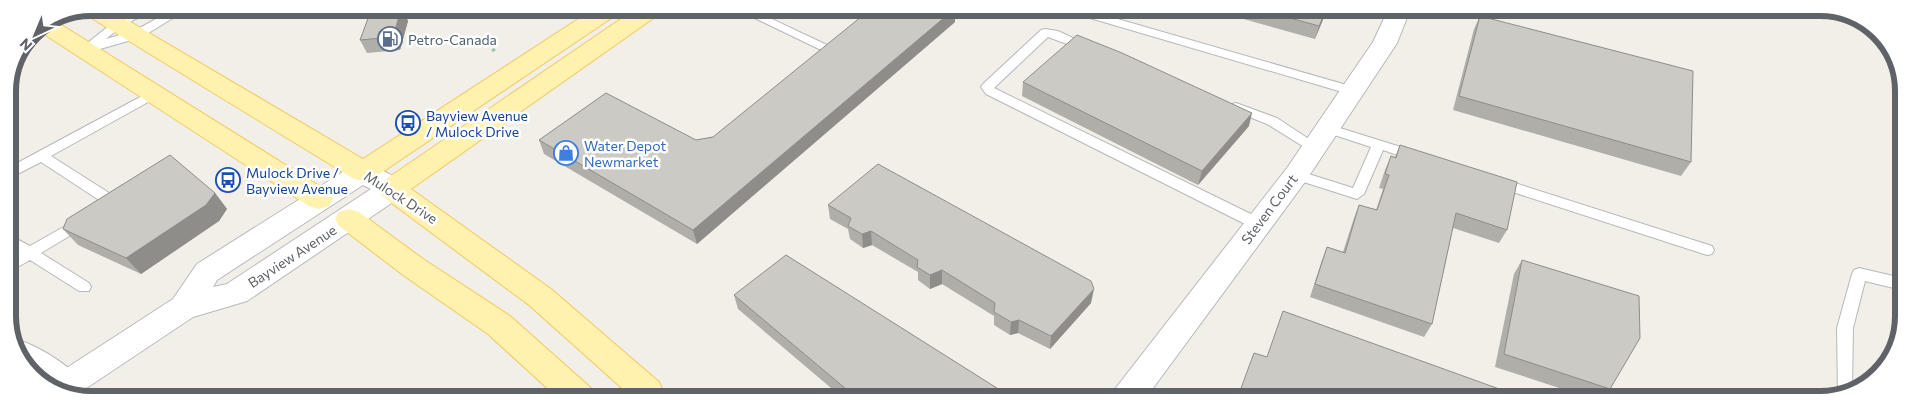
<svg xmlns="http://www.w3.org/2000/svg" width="1911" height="407" viewBox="0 0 1911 407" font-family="Commissioner,sans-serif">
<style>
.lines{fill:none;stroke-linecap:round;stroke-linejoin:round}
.lane-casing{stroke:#b5b8bc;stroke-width:2}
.street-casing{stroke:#b5b8bc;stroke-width:2}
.secondary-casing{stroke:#b6babf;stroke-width:2}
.primary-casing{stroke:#f2c960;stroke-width:2}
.path{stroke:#9cc7a9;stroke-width:3;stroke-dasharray:5 2.5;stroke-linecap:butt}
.lane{fill:#fff;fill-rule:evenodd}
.street{fill:#fff;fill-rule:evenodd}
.secondary{fill:#fff;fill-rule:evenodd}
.primary{fill:#fff2af;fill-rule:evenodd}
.wall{fill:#afaea9}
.shaded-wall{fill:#8f8d8a}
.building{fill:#cccac5;stroke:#8f8d8a}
.labels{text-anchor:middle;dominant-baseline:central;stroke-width:5;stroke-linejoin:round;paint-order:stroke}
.service-label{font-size:14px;fill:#4e5e75;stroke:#fff;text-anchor:start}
.transit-label{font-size:14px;fill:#164399;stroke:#fff;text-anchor:start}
.shop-label{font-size:14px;fill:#366cbe;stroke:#fff;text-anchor:start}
.street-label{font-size:14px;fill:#5f6368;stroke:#fff}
.rim{fill:none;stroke:#5f6368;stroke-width:6}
</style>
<rect width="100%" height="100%" fill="#f1efe8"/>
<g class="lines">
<defs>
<g id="lane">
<path d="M1071,11h19l267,77 2,3 -2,3h-8l-276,-81z"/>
<path d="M742,12h15l72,34 -2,3h-8z"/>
<path d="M167,13h14l-39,24 -56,16 -6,-4 35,-28 16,-7h15l-23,11 -17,14 28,-8z"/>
<path d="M1045,29l13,2 34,16 -6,4 -38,-14 -54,51 269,132 2,4 -2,4h-10l-267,-134 -5,-7 2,-3 58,-54z"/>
<path d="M155,89l6,4 -2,3 -108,60 66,42 2,4 -2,4 -10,4 -5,-1 -2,-4 2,-3 -61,-40 -33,17v-11z"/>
<path d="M1236,103l41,15 44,29 -2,3h-10l-42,-26 -35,-14 -2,-3 2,-3z"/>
<path d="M1327,124l93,29 2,3 -7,5 -32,-11 -19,44 -7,5 -66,-21 -2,-3 2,-3 5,-2 57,18 18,-41 -49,-16 -1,-3z"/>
<path d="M1499,178l213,68 2,4 -2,4 -5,1 -213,-69 -2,-3 2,-3z"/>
<path d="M81,217l5,1 2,4 -2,4 -45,27 48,30 2,4 -2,4h-10l-49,-31 -21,12v-13l10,-6 -10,-6v-12l21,11z"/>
<path d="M1859,268l43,10v12l-37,-9 -12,47 -1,60 -14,6 -1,-66 15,-54 2,-4z"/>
</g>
<g id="street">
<path d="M1388,10h22l-13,33 -92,139 -160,217h-35l5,-10 172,-221 86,-126z"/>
<path d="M21,341c18,6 53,26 61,43l-5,10 -6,2 -39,-21 -17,-32z"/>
</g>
<path id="secondary" d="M363,163c14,4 35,13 43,26l-4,7 -155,105 -54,16 -120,80 -28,-15 128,-83 24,-35 157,-99zM363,185l8,4 -144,95 -14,3 4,-7z"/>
<g id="primary">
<path d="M589,12h27l-3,5 -241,162 -9,2 -9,-2 -261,-160 -3,-5h27l246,145z"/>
<path d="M631,12h27l-3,5 -244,172 140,100 108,93 7,16h-33l-104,-93 -147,-109 -4,-7 4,-7z"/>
<path d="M52,19l277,173 4,7 -4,7 -10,3 -10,-3 -273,-177z"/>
<path d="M349,209l10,3 64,47 87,57 81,72 5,10h-38l-70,-64 -85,-59 -64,-49 -4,-7 4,-7z"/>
</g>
</defs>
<!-- lane casing -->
<use href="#lane" class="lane-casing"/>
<!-- street casing -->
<use href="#street" class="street-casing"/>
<!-- secondary casing -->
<use href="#secondary" class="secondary-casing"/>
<!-- primary casing -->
<use href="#primary" class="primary-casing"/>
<!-- path -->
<path class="path" d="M492,51l3,-2"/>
<!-- lane -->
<use href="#lane" class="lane"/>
<!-- street -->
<use href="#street" class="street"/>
<!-- secondary -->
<use href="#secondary" class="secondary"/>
<!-- primary -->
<use href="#primary" class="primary"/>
</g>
<!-- wall -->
<g class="wall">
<path d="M1327,10l-12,29 -100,-28z"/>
<path d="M955,11v11l-258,222 -153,-90 -5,-14h157l17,-3z"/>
<path d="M313,13h20l-10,6z"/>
<path d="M370,13h34l4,8 -8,29 -33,3 -7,-13z"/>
<path d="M1480,16l211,146 -10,14 -228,-66 21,-81z"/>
<path d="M1023,82l226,44 -51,59 -176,-89z"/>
<path d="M1400,145l107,85 -8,13 -46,-15 -21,96 -8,13 -114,-40 12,-37 5,-13 16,5 11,-34 5,-13 17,5 7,-21 -4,-1 6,-18 6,-14 4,1z"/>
<path d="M215,193l12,16 -8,12 -78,53 -63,-29 -15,-16z"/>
<path d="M828,205l263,98 -41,46 -32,-16 -8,2 -16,-10v-9l-52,-32 -12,5 -12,-9v-8l-46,-27 -9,3 -13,-9 -2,-10 -18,-10z"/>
<path d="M1522,260l88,129 -9,10h-8l-98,-32 19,-93z"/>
<path d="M734,295l266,95v9h-156l-106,-90z"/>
</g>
<!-- shaded-wall -->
<g class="shaded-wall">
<path d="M1326,10h1l-12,29 4,-13z"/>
<path d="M952,11h3v11l-258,222 -4,-14z"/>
<path d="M319,13h14l-10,6z"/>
<path d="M400,13h4l4,8 -8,29 -7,-13z"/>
<path d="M1252,113l-3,13 -51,59 4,-14z"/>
<path d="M215,193l12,16 -8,12 -78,53 -15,-16z"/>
<path d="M871,231l1,14 -9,3 -1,-14z"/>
<path d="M942,270v14l-12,5v-14z"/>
<path d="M1094,289l-3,14 -41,46 1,-13z"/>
<path d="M1019,320l-1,13 -8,2 1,-13z"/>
<path d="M1000,390v9h-7z"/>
</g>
<!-- building -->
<g class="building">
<path d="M1326,10l-7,16 -54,-15z"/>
<path d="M952,11l-259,219 -154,-90 67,-47 90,47 17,-3 154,-125z"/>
<path d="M370,13h30l-7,24 -33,3z"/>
<path d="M1480,16l213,55 -2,91 -232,-66z"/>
<path d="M1077,35l45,18 130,60 -50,58 -179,-89z"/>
<path d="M1400,145l117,37 -10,48 -51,-17 -24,111 -117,-40 12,-37 18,6 14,-48 18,5 12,-35 -4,-1 6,-18 5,2z"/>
<path d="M170,155l45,38 -9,12 -80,53 -63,-29 4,-10z"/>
<path d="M878,164l213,117 3,8 -43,47 -32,-16 -8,2 -17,-10 1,-9 -53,-33 -12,5 -13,-8 1,-7 -47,-29 -9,3 -14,-8 3,-8 -23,-13z"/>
<path d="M786,255l214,135 -7,9h-135l-124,-104z"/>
<path d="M1522,260l117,36 1,42 -30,51 -106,-35z"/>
<path d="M1283,311l244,88h-290l17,-46 13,4z"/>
</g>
<!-- icons -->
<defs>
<symbol id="fuel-ring" viewBox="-11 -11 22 22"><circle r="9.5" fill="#fff" stroke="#5c6f8a" stroke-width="1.5"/><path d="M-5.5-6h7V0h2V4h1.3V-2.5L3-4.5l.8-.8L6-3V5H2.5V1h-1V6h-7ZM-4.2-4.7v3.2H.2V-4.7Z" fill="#5c6f8a"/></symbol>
<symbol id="bus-ring" viewBox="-11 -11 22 22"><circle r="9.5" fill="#fff" stroke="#1a4fb4" stroke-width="1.5"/><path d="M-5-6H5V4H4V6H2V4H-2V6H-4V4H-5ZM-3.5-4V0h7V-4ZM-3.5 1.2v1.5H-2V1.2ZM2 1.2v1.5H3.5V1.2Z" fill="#1a4fb4"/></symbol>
<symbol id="shop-ring" viewBox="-11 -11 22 22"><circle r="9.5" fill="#fff" stroke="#3f7fe0" stroke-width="1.5"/><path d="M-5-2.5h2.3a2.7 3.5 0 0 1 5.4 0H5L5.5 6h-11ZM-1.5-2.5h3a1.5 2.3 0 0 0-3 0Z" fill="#3f7fe0"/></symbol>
</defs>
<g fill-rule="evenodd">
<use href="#fuel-ring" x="376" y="25" width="28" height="28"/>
<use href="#bus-ring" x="394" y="109" width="28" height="28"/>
<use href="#shop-ring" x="552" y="139" width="28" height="28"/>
<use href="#bus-ring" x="214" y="166" width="28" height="28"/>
</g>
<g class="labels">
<!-- service labels -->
<g class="service-label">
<text x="408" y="39">Petro-Canada</text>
</g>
<!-- transit labels -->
<g class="transit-label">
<text x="426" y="115">Bayview Avenue<tspan x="426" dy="16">/ Mulock Drive</tspan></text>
<text x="246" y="172">Mulock Drive /<tspan x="246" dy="16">Bayview Avenue</tspan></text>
</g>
<!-- shop labels -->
<g class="shop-label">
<text x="584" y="145">Water Depot<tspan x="584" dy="16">Newmarket</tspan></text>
</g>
<!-- street labels -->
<g class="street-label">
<text transform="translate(401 197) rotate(33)">Mulock Drive</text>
<text transform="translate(1269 209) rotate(-53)">Steven Court</text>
<text transform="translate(292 256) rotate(-33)">Bayview Avenue</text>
</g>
</g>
<!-- crop -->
<path d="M0 0H1911V407H0ZM91 16H1820A75 75 0 0 1 1895 91V316A75 75 0 0 1 1820 391H91A75 75 0 0 1 16 316V91A75 75 0 0 1 91 16Z" fill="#fff" fill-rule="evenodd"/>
<path class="rim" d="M91 16H1820A75 75 0 0 1 1895 91V316A75 75 0 0 1 1820 391H91A75 75 0 0 1 16 316V91A75 75 0 0 1 91 16Z"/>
<!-- north arrow -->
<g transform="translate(35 35) rotate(224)" stroke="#ffffff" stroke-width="4" paint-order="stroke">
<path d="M0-4L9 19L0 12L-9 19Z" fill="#5f6368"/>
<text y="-8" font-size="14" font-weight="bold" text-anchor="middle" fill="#5f6368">N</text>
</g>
</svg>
